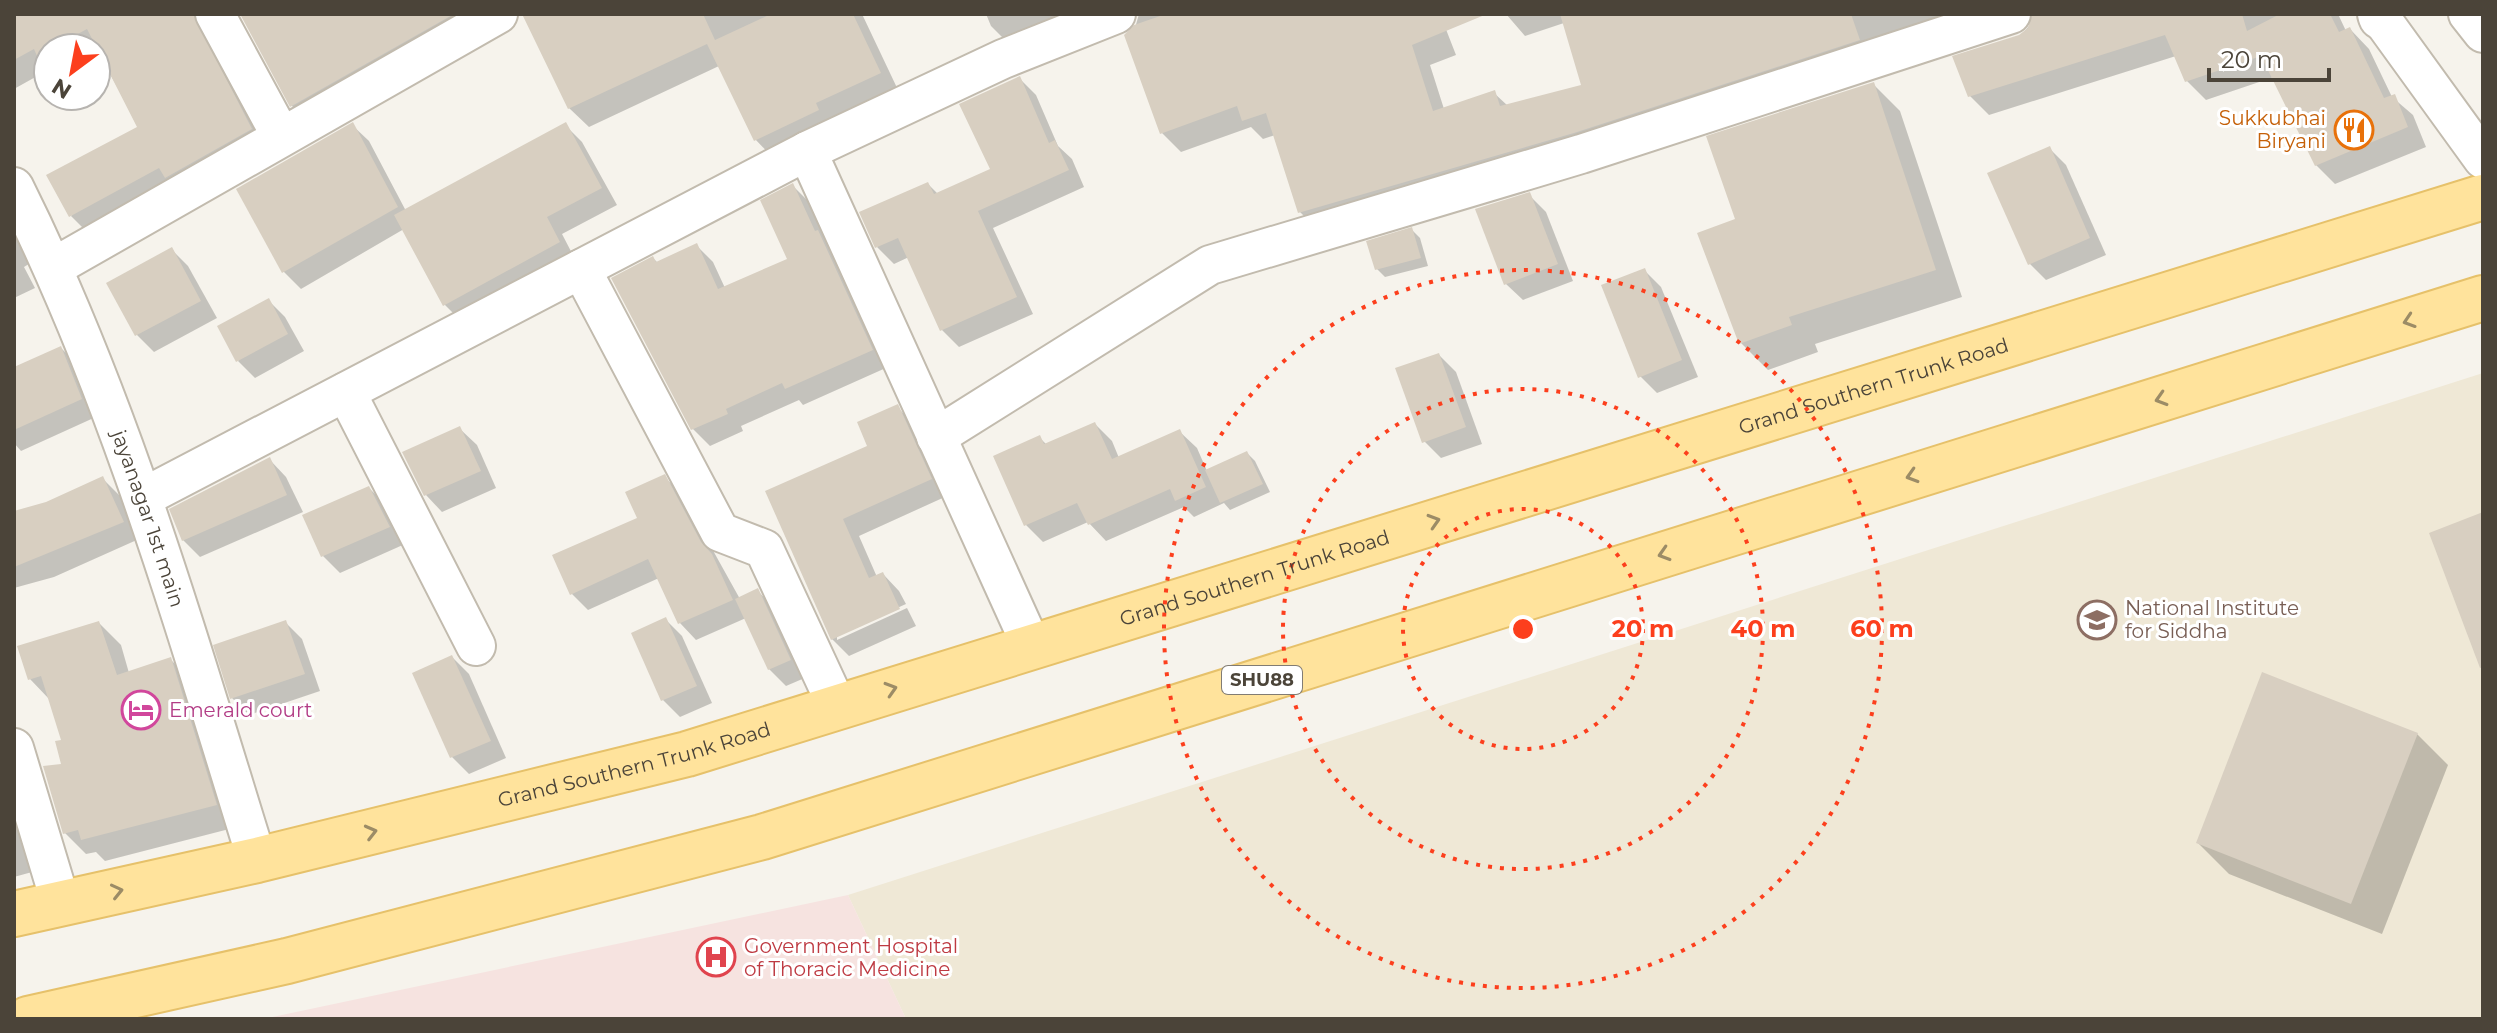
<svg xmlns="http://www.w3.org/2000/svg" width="2497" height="1033" viewBox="0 0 2497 1033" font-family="Montserrat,sans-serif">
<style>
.education{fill:#efe8d6}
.medical{fill:#f6e3e0}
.shadow{fill:#0003}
.building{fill:#d8cfc1}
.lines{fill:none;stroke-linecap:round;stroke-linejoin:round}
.minor-casing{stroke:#c2bbae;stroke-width:42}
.tertiary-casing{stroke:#c2bbae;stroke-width:48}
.primary-casing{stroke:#e6c16a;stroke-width:48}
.minor{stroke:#fff;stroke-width:38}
.tertiary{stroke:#fff;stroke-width:44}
.primary{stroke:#ffe39c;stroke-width:44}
.oneway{stroke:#9c8c66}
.ring{fill:none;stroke:#fc3f1d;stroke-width:4;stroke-dasharray:4 8}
.labels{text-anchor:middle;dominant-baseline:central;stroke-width:6;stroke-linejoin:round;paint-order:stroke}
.shield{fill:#fff;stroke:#817c74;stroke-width:2}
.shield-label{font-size:18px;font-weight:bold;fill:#4b4439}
.food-label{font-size:20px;fill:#c56008;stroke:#fff;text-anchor:end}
.street-label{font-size:20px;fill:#4b4439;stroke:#fff}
.education-label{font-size:20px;fill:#785e54;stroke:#fff;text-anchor:start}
.hotel-label{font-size:20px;fill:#b23c85;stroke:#fff;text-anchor:start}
.health-label{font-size:20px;fill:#be3a42;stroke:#fff;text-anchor:start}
.centre{fill:#fc3f1d;stroke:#fff;stroke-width:4}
.ring-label{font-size:24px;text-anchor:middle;font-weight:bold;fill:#fc3f1d;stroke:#fff;stroke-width:6;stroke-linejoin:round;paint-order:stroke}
</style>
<rect width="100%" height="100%" fill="#f6f3ec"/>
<!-- education -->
<path class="education" d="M2483,373v646h-1577l-58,-124z"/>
<!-- medical -->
<path class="medical" d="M848,895l58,124h-643z"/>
<!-- shadow -->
<g class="shadow">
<path d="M14,14h209l47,134 -181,86 -18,-18 68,-89 -43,-79h-48v22l-34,19z"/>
<path d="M242,14h241l-172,111 -19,-19z"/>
<path d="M598,14h264l37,78 -125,67 -19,-20 -36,-73 -130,61 -20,-19z"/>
<path d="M986,14h107l-83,31 -19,-19z"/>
<path d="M1139,14h301l16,41 -26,10 14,44 50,-16 14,13 76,-19 -20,-64 -39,13 -19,-22h511l-698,217 -19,-19 -25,-77 -12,4 -12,-12 -70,25 -19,-19 -27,-105z"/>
<path d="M2034,14h304l8,17 4,-2 19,20 23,48 21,18 13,32 -91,37 -19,-19 -42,-88 -68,23 -20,-20 -10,-24 -187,59 -19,-19 64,-76z"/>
<path d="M1019,78l17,17 22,51 14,13 12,28 -91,41 40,86 -74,33 -17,-17 -33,-73 -15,7 -17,-17 51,-63 10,10 54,-24z"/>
<path d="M1873,84l27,27 62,186 -147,47 3,8 -50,18 -27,-27 -3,-123z"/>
<path d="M352,125l17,16 37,70 159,-86 17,17 35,63 -55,29 13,25 -113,63 -17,-17 -41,-76 -103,60 -17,-17 -45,-83z"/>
<path d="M2049,148l17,17 40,90 -60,25 -17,-17z"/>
<path d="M793,186l16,16 17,38 9,9 53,118 -85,38 -4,-5 -58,26 2,5 -33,15 -17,-17 -80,-150 40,-21 5,5 38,-18 17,17 12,26 65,-28z"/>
<path d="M1529,195l17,17 27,69 -50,19 -17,-16z"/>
<path d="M14,226l18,36 -8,5 11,21 -21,10z"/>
<path d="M1412,230l8,8 8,28 -43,11 -8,-8z"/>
<path d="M171,249l17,17 29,52 -63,34 -17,-17 -29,-52z"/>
<path d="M1644,270l17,17 37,90 -41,16 -17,-17z"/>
<path d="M268,300l17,17 19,34 -49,27 -17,-17z"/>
<path d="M61,348l17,17 20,51 -77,35 -7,-8v-73z"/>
<path d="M1439,355l17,17 26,72 -41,14 -17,-17z"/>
<path d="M897,407l17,17 33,72 -88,40 18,41 6,-3 16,17 7,13 -69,31v5l70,-32 9,18 -67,30 -17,-17 -65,-147 103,-45z"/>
<path d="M1095,424l17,17 7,17 61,-26 17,16 10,23 40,-18 8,8 15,31 -40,18 -6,-7 -30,14 -10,-10 -78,34 -18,-19 -45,20 -17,-17 14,-87 7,7z"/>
<path d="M460,429l17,16 19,43 -54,24 -16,-17z"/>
<path d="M270,460l16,17 17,35 -103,45 -17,-17z"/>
<path d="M664,477l17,16 59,106 18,-8 16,17 33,69 -21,9 -17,-17 -23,-51 -50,22 -16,-17 -21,-45 -71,32 -17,-17 69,-74z"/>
<path d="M103,479l17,17 19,43 -85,38 -40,11v-75l33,-9z"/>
<path d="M369,488l17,17 19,39 -65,29 -17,-17z"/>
<path d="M666,620l16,16 30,67 -32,14 -17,-17z"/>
<path d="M285,622l17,17 18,52 -71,24 -17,-17z"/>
<path d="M99,623l22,22 8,28 41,-14 22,22 45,146 -132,34 -9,-9 -10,2 -21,-21 -1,-92 -14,-41 -20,-21z"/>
<path d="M452,657l17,17 37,84 -37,16 -17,-17 -38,-83z"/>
<path d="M2417,734l31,31 -66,169 -153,-60 -31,-31z"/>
<path d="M14,790l29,79 -29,8z"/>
</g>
<!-- building -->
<g class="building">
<path d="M14,14h179l59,115 -87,49 -6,-10 -90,49 -23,-42 91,-48 -50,-98 -50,27 -3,-7 -20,11z"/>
<path d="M240,14h214l-164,93z"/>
<path d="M522,14h181l12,26 56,-26h82l28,59 -65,30 3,7 -65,31 -47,-97 -139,65z"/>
<path d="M1166,14h321l-75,31 21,66 62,-21 5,16 81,-21 -21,-71h291l9,26 -286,93 -276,80 -32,-100 -24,8 -5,-15 -77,28 -36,-99 10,-10z"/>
<path d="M2032,14h210l5,17 33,-17h50l9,18 11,-5 34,71 11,-4 13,33 -93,39 -54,-110 -76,26 -20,-47 -197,62 -16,-41 67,-21 9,-7z"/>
<path d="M1020,76l29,67 6,-3 14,30 -91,41 39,86 -77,34 -42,-93 -23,10 -16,-36 69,-30 6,12 56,-25 -31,-65z"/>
<path d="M1874,82l62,188 -147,47 3,8 -53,19 -42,-111 38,-14 -29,-83z"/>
<path d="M353,122l45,85 -116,66 -46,-84z"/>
<path d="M566,122l36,66 -55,29 13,25 -117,64 -49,-91z"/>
<path d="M2050,146l40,92 -62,27 -41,-92z"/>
<path d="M793,183l22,48 3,-1 55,120 -88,39 -3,-6 -56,26 2,5 -37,16 -80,-152 42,-22 3,6 41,-19 21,46 69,-30 -27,-59z"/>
<path d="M1530,192l28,72 -54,21 -29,-76z"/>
<path d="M1412,227l9,31 -46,12 -9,-29z"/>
<path d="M172,247l29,54 -66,35 -29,-53z"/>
<path d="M1645,268l37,92 -44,18 -37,-93z"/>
<path d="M269,298l19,36 -52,28 -19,-36z"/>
<path d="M61,346l21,53 -68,31v-63z"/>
<path d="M1439,353l27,74 -44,16 -27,-75z"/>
<path d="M898,404l34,75 -89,40 26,59 14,-6 17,37 -69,31 -66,-149 102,-45 -10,-24z"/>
<path d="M1095,422l17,37 68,-30 26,58 -31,14 -5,-12 -82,36 -11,-22 -53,23 -31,-70 47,-21 4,9z"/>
<path d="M460,426l21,45 -57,25 -22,-44z"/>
<path d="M1247,451l16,33 -43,19 -15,-33z"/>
<path d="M270,457l17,38 -105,46 -13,-32z"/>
<path d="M665,474l36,68 11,12 21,46 -55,24 -30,-65 -78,36 -18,-40 85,-37 -12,-26z"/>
<path d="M103,476l21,46 -110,45v-56l32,-9z"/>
<path d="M369,486l21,41 -69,30 -19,-42z"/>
<path d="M2483,512v155l-3,1 -51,-135z"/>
<path d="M758,588l33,72 -23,10 -33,-71z"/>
<path d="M666,617l31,69 -36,15 -30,-68z"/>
<path d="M286,620l19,54 -75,25 -17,-54z"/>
<path d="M99,621l18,54 54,-18 46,148 -136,35 -3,-10 -15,4 -20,-68 18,-2 -6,-23 6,-1 -20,-64 -13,4 -11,-34z"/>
<path d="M452,655l39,86 -41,17 -38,-85z"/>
<path d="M2262,672l156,61 -67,171 -155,-61z"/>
</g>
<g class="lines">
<defs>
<g id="minor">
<path d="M215,14l66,122"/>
<path d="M2378,14l105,145"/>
<path d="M2468,14l15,19"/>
<path d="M807,151l224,494"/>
<path id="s1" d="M14,187c107,214 172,445 243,673"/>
<path d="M54,267l444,-253"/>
<path d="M581,269l139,263 44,17 73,157"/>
<path d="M346,392l130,254"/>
<path d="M936,437l274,-172 371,-111 430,-140"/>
<path d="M144,497l663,-346 196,-92 113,-45"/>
<path d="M14,748l47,156"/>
</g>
<path id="tertiary" d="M2380,14l1,3"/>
<g id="primary">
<path id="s2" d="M14,914l243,-54 430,-106 1796,-557"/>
<path d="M28,1019l259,-58 475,-124 1721,-539"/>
</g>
</defs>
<!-- minor casing -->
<use href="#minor" class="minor-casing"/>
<!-- tertiary casing -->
<use href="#tertiary" class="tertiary-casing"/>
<!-- primary casing -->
<use href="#primary" class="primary-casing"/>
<!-- minor -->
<use href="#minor" class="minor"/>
<!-- tertiary -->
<use href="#tertiary" class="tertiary"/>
<!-- primary -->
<use href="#primary" class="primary"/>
</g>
<!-- one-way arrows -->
<defs><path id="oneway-chevron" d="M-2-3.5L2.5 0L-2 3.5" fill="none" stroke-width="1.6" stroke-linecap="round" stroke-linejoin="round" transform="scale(2)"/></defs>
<g class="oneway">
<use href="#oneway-chevron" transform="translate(2409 321) rotate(162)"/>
<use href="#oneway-chevron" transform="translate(2161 399) rotate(163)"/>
<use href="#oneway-chevron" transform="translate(1912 476) rotate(163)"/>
<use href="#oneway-chevron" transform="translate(1434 521) rotate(-17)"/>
<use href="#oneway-chevron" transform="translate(1664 554) rotate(163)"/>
<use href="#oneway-chevron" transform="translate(891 689) rotate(-17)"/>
<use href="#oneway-chevron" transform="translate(371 832) rotate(-14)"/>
<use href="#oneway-chevron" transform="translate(117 891) rotate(-13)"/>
</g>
<!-- distance rings -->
<g class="ring">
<circle cx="1523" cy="629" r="120"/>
<circle cx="1523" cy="629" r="240"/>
<circle cx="1523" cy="629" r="359"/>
</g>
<!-- icons -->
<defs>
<symbol id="restaurant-ring" viewBox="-11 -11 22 22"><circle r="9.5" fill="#fff" stroke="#e8710a" stroke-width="1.5"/><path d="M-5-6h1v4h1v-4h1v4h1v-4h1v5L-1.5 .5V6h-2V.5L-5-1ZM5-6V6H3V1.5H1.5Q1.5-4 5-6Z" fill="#e8710a"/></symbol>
<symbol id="university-ring" viewBox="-11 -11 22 22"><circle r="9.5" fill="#fff" stroke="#8d6e63" stroke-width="1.5"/><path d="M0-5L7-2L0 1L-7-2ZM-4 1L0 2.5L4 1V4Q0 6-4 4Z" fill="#8d6e63"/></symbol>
<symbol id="hotel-ring" viewBox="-11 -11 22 22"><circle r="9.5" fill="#fff" stroke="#d1479c" stroke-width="1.5"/><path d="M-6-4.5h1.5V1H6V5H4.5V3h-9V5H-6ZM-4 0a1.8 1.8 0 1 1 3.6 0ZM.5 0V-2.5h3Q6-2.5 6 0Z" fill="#d1479c"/></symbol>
<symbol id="hospital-ring" viewBox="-11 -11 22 22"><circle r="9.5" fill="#fff" stroke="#e0444e" stroke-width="1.5"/><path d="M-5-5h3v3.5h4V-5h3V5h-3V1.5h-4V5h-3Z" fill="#e0444e"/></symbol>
</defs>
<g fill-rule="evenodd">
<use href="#restaurant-ring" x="2332" y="108" width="44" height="44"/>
<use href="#university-ring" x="2075" y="598" width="44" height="44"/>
<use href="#hotel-ring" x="119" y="688" width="44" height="44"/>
<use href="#hospital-ring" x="694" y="935" width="44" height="44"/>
</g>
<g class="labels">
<!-- shield labels -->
<rect class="shield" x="1222" y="666" width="80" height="28" rx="6"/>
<g class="shield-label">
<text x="1262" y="680">SHU88</text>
</g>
<!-- food labels -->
<g class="food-label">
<text x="2326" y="118">Sukkubhai<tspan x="2326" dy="23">Biryani</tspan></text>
</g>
<!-- street labels -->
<g class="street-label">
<text stroke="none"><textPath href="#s2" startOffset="1934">Grand Southern Trunk Road</textPath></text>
<text stroke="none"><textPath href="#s1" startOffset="358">jayanagar 1st main</textPath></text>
<text stroke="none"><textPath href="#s2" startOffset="1286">Grand Southern Trunk Road</textPath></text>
<text stroke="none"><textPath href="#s2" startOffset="638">Grand Southern Trunk Road</textPath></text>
</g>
<!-- education labels -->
<g class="education-label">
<text x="2125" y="608">National Institute<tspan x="2125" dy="23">for Siddha</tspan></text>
</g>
<!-- hotel labels -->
<g class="hotel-label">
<text x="169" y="710">Emerald court</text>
</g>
<!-- health labels -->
<g class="health-label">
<text x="744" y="946">Government Hospital<tspan x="744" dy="23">of Thoracic Medicine</tspan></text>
</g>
</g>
<circle cx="1523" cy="629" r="12" class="centre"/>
<g class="ring-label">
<text x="1643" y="637">20 m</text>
<text x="1763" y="637">40 m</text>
<text x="1882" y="637">60 m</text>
</g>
<!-- border -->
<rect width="2497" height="1033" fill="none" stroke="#4b4439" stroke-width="32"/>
<!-- north arrow -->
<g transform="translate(72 72) rotate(212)"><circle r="38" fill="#ffffff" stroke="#b7b4b0" stroke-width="2"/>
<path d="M0-6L14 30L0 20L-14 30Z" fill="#fc3f1d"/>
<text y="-12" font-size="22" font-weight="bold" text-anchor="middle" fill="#4b4439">N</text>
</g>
<!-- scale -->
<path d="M2209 68v12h120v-12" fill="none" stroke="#4b4439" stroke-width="4"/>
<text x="2221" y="68" font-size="24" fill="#4b4439" stroke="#ffffff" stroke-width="6" paint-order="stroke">20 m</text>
</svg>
